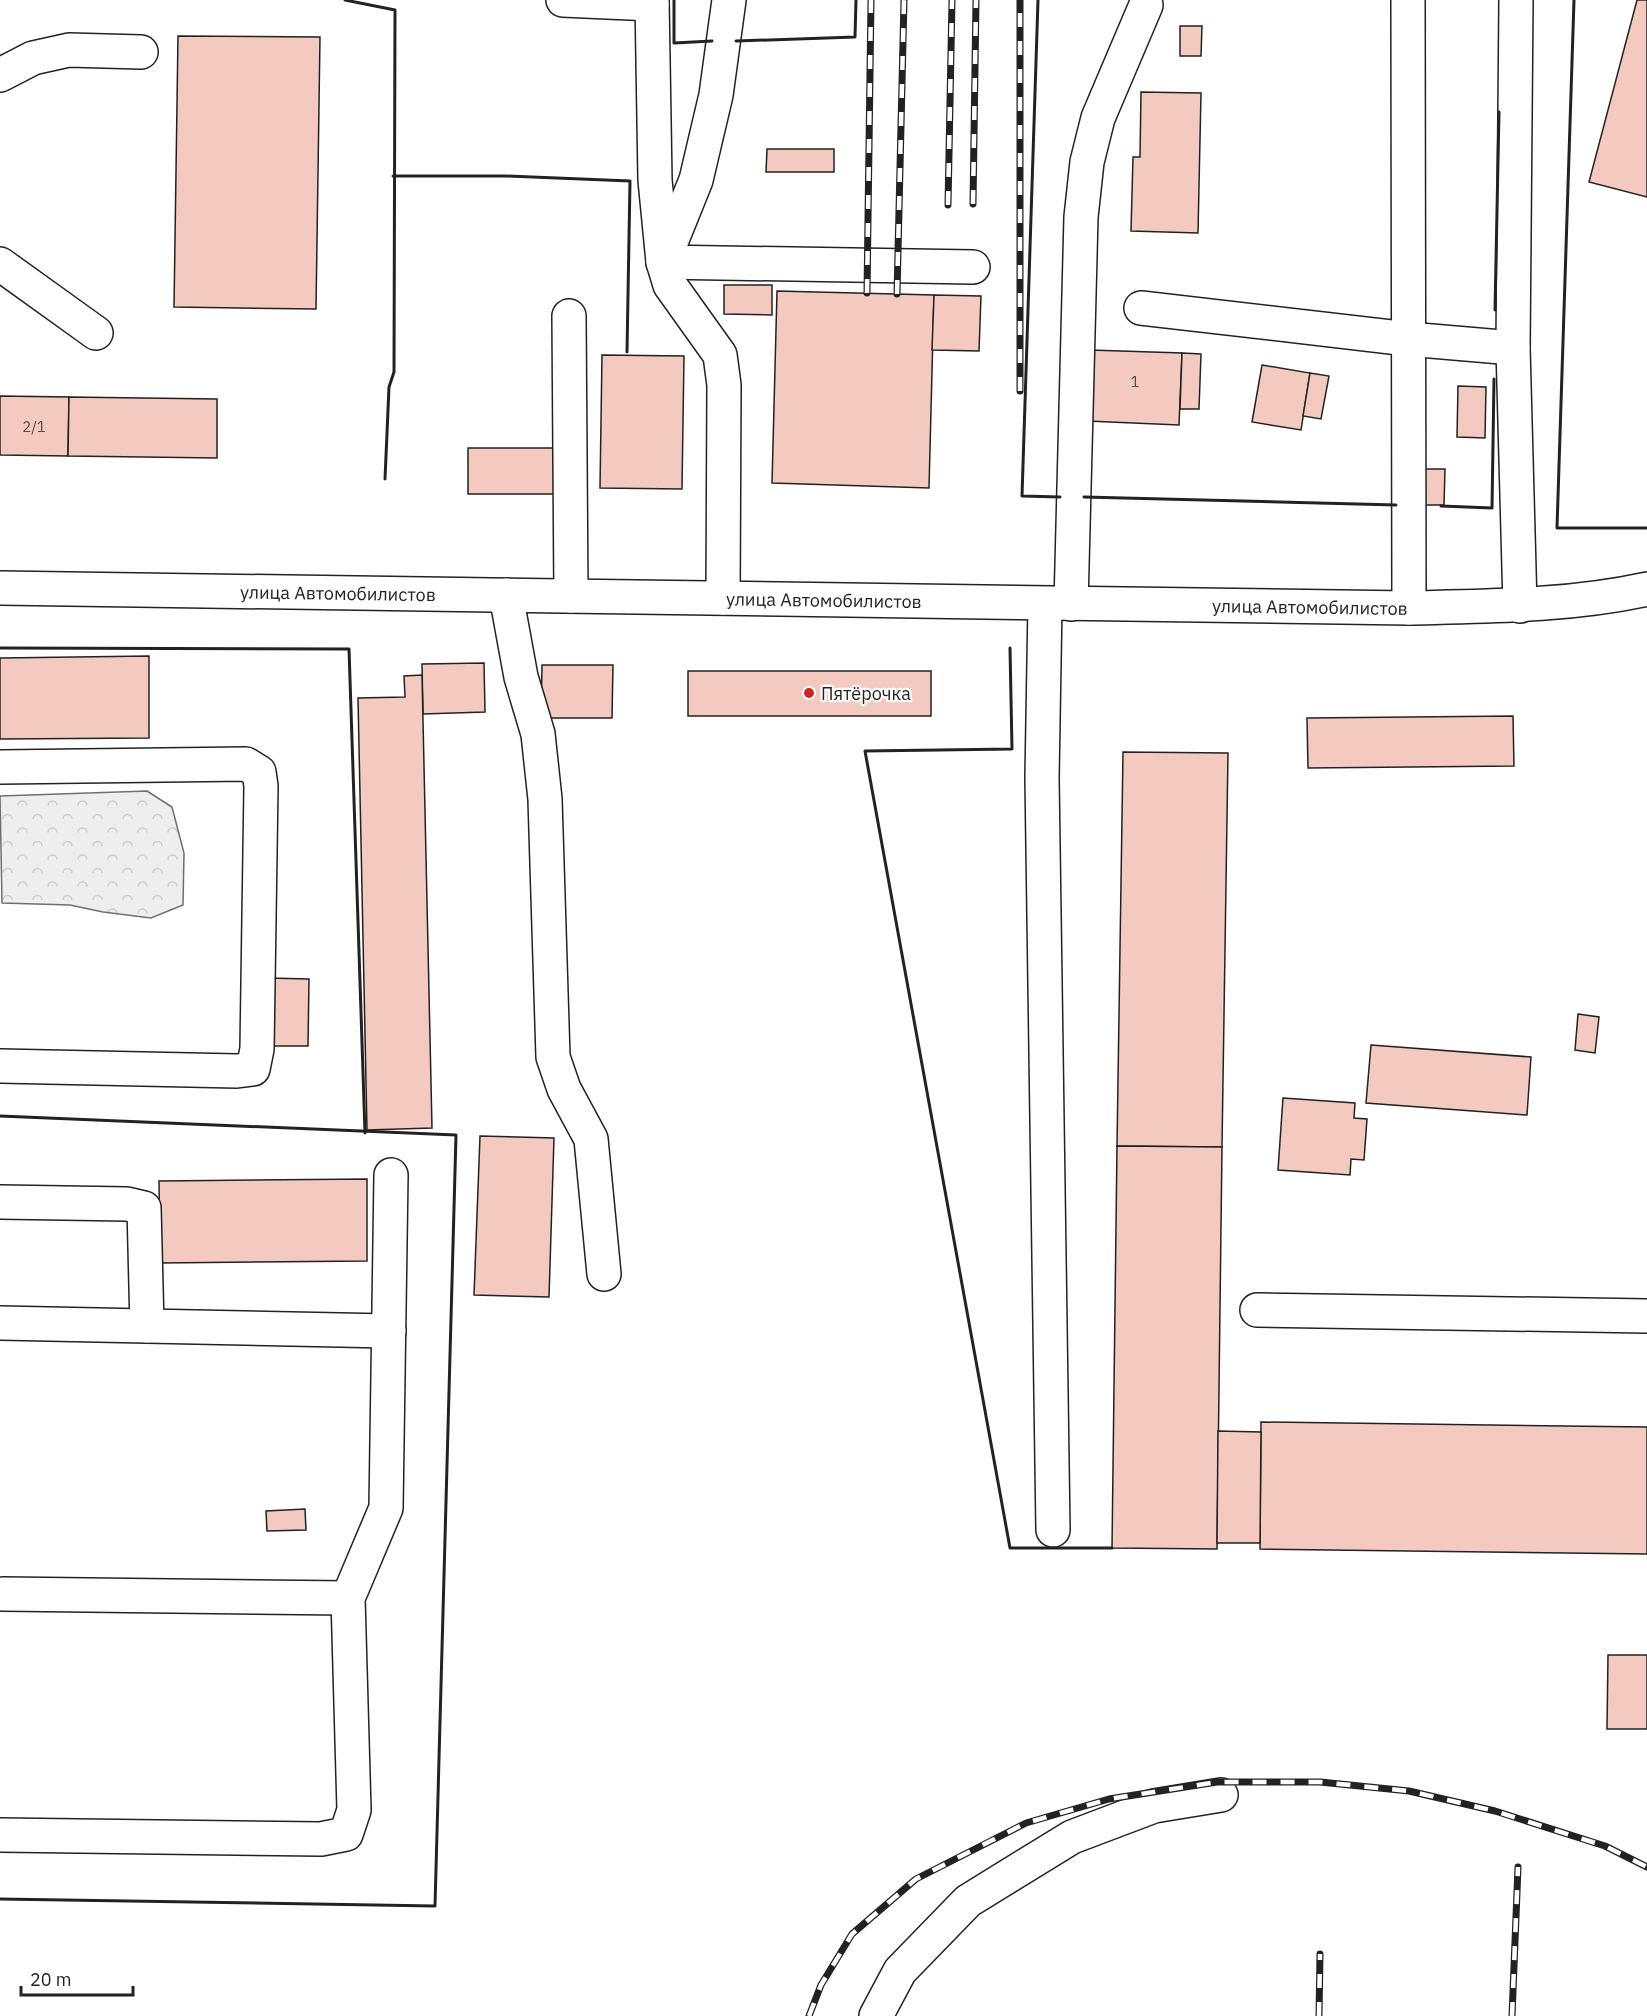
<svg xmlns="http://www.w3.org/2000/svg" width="1647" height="2016" viewBox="0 0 1647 2016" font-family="'IBM Plex Sans',sans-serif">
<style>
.forest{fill:url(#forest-crowns);stroke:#6f6f6f;stroke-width:1.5}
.building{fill:#f3c9c0;stroke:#222;stroke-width:1.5}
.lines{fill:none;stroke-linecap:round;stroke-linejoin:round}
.minor-casing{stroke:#222;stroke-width:36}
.minor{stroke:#fff;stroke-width:33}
.rail-casing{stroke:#222;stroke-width:7}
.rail{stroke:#fff;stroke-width:4.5;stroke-dasharray:14;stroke-linecap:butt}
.wall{stroke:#222;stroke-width:3}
.poi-dot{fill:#c62828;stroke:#fff;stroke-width:2}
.labels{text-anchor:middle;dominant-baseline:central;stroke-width:4.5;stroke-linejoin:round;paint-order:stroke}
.number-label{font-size:15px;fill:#564c4a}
.street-label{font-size:18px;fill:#222;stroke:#fff}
.poi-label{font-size:18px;fill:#222;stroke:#fff;text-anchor:start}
</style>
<defs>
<pattern id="forest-crowns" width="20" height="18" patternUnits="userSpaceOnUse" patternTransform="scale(1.5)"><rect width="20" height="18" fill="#eee"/><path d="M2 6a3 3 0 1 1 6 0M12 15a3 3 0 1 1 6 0" fill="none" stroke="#ccc"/></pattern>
</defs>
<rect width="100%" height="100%" fill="#fff"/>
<!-- forest -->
<path class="forest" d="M147,791l25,16 12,46 -1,52 -32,13 -48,-6 -33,-7 -68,-2 -2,-107z"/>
<!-- building -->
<g class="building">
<path d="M1637,0h10v197l-58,-15z"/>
<path d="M1180,26h22l-1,30h-21z"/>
<path d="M178,36l142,1 -4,272 -142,-2z"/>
<path d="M1141,92l60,1 -3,140 -67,-2 2,-74h7z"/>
<path d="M767,149h67v23h-68z"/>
<path d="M724,285h48v30l-48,-1z"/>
<path d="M777,291l157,4 -5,193 -157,-5z"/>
<path d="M934,295l47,1 -2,55 -47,-1z"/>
<path d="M1090,350l92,3 -3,72 -92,-4z"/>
<path d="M1182,353l19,1 -2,55h-19z"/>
<path d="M602,355l82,1 -2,133 -82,-1z"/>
<path d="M1262,365l48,8 -9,57 -49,-8z"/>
<path d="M1310,373l19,3 -8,43 -18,-3z"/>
<path d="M1458,386l28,1 -1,51 -28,-1z"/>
<path d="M0,396l69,1 -1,59 -68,-1z"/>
<path d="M69,397l148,2v59l-149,-2z"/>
<rect x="468" y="448" width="87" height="46"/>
<path d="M1423,469h22l-1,36h-22z"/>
<path d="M149,656v82l-149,1v-81z"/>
<path d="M484,663l1,49 -62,2 -1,-50z"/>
<path d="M542,665h71l-1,53h-71z"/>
<rect x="688" y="671" width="243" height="45"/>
<path d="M422,675l10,453 -65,2 -9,-432 47,-1 -1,-21z"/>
<path d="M1513,716l1,50 -206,2 -1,-50z"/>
<path d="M1123,752l105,1 -6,394 -105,-1z"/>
<path d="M267,978l42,1 -1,67h-42z"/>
<path d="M1578,1014l21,3 -4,36 -20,-3z"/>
<path d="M1371,1045l160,12 -4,58 -161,-12z"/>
<path d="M1283,1098l72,5 -1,15 13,1 -3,41 -13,-1 -1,16 -72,-5z"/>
<path d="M480,1136l74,2 -5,159 -75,-2z"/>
<path d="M1117,1146l105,1 -5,402 -105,-1z"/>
<path d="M367,1179v82l-207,2 -1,-82z"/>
<path d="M1261,1422l386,5v127l-387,-5z"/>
<path d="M1218,1431l43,1 -1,111h-43z"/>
<path d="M305,1509l1,21 -39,1 -1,-20z"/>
<path d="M1608,1655h39v74h-40z"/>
</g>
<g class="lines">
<defs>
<g id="minor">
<path d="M563,0l89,4"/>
<path d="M652,0l3,180 8,82 7,23 50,70 4,30 -1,213"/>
<path d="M729,0l-13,95 -20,85 -33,82 310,5"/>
<path d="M1408,0l1,608"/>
<path d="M1516,0l-3,348 7,258"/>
<path d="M0,75l33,-17 36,-8 72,2"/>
<path d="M0,264l96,69"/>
<path d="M1141,308l267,31 105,9"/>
<path d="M569,316l2,280"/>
<path id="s1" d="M0,588l1409,20c80,-2 160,-2 238,-19"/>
<path d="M506,595l15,82 17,57 7,65 8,258 11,32 27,50 13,135"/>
<path d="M1045,604l-3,174 11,752"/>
<path d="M1071,604l10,-387 6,-55 11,-44 48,-113"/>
<path d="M0,767l246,-3 13,8 2,14 -4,263 -4,20 -16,2 -237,-5"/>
<path d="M0,1202l127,2 17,4 3,118"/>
<path d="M1257,1310l390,6"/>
<path d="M0,1323l389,8"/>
<path d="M3,1594l345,4"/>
<path d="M0,1835l321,4 25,-5 8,-24 -6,-212 38,-90 5,-333"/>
<path d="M876,2016l24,-45 68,-70 104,-64 82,-31 67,-11"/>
</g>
</defs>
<!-- minor casing -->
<use href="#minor" class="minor-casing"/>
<!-- minor -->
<use href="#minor" class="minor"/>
<defs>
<g id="rail">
<path d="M973,204l3,-204"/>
<path d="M948,205l4,-205"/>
<path d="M867,293l4,-293"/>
<path d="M897,294l7,-294"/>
<path d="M1020,391v-391"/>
<path d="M809,2016l12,-31 31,-51 64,-55 110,-56 83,-24 108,-17h103l89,9 86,20 110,35 42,21"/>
<path d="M1319,2016l1,-62"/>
<path d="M1512,2016l6,-149"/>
</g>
</defs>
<!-- rail casing -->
<use href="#rail" class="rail-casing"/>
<!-- rail -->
<use href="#rail" class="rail"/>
<!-- wall -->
<g class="wall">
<path d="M345,0l50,10 -1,362 -5,15 -4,92"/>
<path d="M674,0v43l38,-2"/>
<path d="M1038,0l-16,496 38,1"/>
<path d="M1574,0l-17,528h90"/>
<path d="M736,41l119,-4 1,-37"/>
<path d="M393,176h112l125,5 -3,171"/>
<path d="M1495,310l4,-198"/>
<path d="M1084,497l312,8"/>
<path d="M1441,506l51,2 2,-129"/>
<path d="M0,648l349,1 16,484"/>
<path d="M1010,648l2,101 -147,2 145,797h102"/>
<path d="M0,1116l456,19 -21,771 -435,-7"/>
</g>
</g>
<!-- markers -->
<circle class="poi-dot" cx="809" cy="693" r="6"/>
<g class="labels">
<!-- number labels -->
<g class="number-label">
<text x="1135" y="381">1</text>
<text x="34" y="426">2/1</text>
</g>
<!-- street labels -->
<g class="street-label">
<text stroke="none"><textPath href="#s1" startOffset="338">улица Автомобилистов</textPath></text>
<text stroke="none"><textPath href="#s1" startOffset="824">улица Автомобилистов</textPath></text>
<text stroke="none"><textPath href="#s1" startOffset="1310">улица Автомобилистов</textPath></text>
</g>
<!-- poi labels -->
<g class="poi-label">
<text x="821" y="693">Пятёрочка</text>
</g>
</g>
<!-- scale -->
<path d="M21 1986v9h112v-9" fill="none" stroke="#222222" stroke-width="3"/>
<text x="30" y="1986" font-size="18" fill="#222222" stroke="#ffffff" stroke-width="4.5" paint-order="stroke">20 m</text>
</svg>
